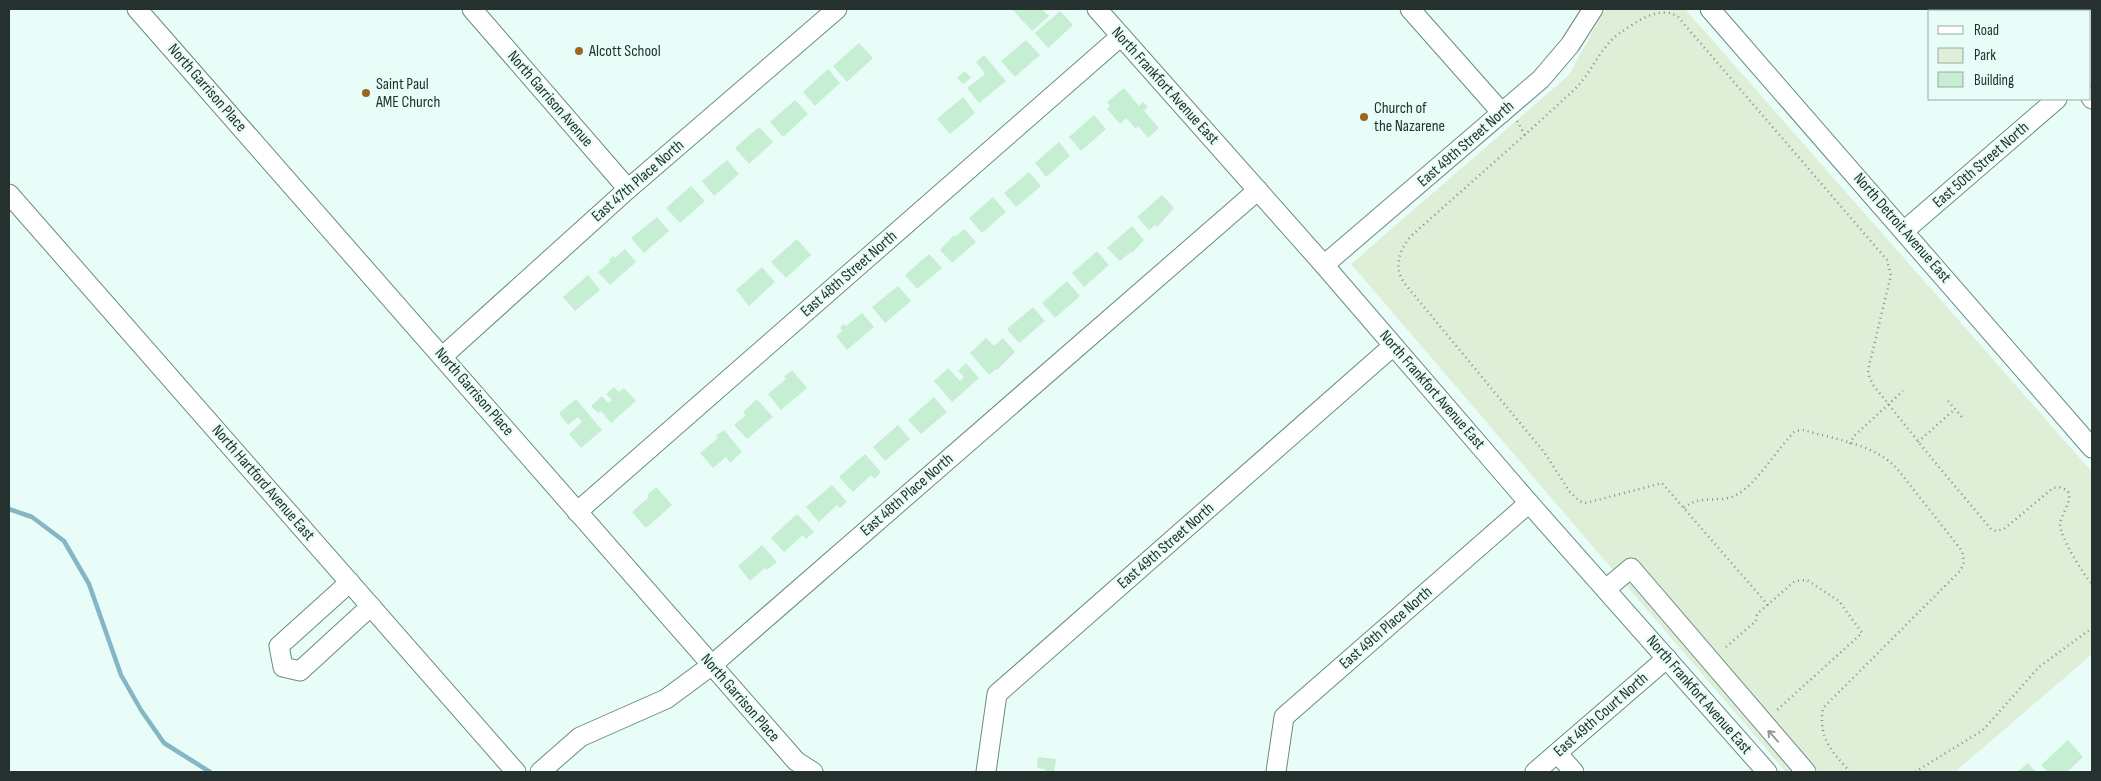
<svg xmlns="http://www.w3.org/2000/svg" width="2101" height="781" viewBox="0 0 2101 781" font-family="'Sofia Sans Condensed',sans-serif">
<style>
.green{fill:#dfeed7}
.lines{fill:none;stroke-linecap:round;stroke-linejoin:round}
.stream{stroke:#85b6c6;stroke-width:4.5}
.building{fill:#c6eed3}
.minor-casing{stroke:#6b8b83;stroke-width:21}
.path{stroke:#81928e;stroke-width:2.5;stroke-dasharray:1 4;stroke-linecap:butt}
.minor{stroke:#fff;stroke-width:19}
.oneway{stroke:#929896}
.poi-dot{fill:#9c661f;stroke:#e8fdf7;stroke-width:2}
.labels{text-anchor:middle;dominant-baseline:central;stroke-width:4.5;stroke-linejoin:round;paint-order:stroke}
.poi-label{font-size:16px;fill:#24312e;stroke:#e8fdf7;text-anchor:start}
.street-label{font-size:16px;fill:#24312e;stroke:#e8fdf7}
</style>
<rect width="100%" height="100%" fill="#e8fdf7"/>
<!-- green -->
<path class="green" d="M1605,9h80l407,463v182l-137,118h-169l-435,-508 218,-189z"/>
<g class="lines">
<!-- stream -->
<path class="stream" d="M9,509l23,8 32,24 25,43 32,91 20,35 23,33 46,29"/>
</g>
<!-- building -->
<g class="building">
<path d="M1012,9h30l7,7 -17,15z"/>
<path d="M1060,11l13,14 -25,23 -13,-15z"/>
<path d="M1026,40l14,15 -25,22 -14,-16z"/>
<path d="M859,43l14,15 -26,24 -14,-16z"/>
<path d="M984,55l22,26 -27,22 -12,-15 18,-14 -9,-12z"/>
<path d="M828,69l12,14 -25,23 -12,-14z"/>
<path d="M965,71l6,7 -8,6 -6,-6z"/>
<path d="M1124,88l15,18 4,-4 5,5 -4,4 15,17 -11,10 -10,-12 -2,3 -10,-11 -6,6 -13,-15 3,-3 -3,-4z"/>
<path d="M963,97l12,16 -25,21 -13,-15z"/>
<path d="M795,100l13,14 -25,23 -13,-15z"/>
<path d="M1094,115l12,14 -25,22 -12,-14z"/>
<path d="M759,127l14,15 -24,22 -14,-16z"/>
<path d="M1059,142l11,14 -24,21 -11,-14z"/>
<path d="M727,160l12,14 -25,22 -12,-15z"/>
<path d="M1029,172l12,14 -25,21 -12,-14z"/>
<path d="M691,186l14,15 -25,22 -14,-15z"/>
<path d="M1162,195l12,13 -17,19 -2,-2 -6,5 -12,-13z"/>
<path d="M993,197l13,15 -24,21 -13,-15z"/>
<path d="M657,217l12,14 -25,22 -13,-15z"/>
<path d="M1132,226l12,14 -12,13 -1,-1 -11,9 -13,-13z"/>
<path d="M964,229l12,13 -24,21 -12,-13 14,-15 1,2z"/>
<path d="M797,239l14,16 -25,23 -15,-16z"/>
<path d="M625,249l11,13 -26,23 -12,-13 12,-10 -1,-2 4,-4 2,2z"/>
<path d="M1097,251l12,14 -25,22 -12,-14z"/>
<path d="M929,254l13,14 -25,21 -12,-14z"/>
<path d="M762,267l13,15 -26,24 -13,-16z"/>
<path d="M588,275l12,15 -25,21 -12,-14z"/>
<path d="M1067,281l13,15 -25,22 -13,-15z"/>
<path d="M898,286l13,15 -26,22 -13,-16z"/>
<path d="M1033,307l12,14 -26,22 -12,-14z"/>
<path d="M862,313l12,14 -27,23 -11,-14 6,-5 -2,-3 4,-4 2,2z"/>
<path d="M986,338l8,8 9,-8 12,14 -18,18 -1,-1 -7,6 -19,-22z"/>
<path d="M966,363l13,15 -27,24 -18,-21 14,-13 12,13 4,-4 -6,-6z"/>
<path d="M792,370l15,18 -26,22 -13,-16 18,-15 -2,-2z"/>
<path d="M614,387l5,5 5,-4 12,13 -25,22 -10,-12 -3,2 -7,-7 11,-10 6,7 4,-3 -6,-6z"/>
<path d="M934,397l13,15 -26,22 -13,-14z"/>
<path d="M576,399l26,31 -21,18 -12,-14 13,-12 -4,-5 -10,8 -9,-12z"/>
<path d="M757,399l16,18 -26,22 -13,-14 12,-10 -3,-3z"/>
<path d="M898,425l12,14 -25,22 -12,-14z"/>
<path d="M724,430l18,22 -12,11 -4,-6 -13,11 -13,-15 18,-15 -2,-2z"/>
<path d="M865,454l16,18 -7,7 -3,-4 -18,17 -14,-15z"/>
<path d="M832,485l15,17 -7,6 -3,-3 -18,17 -13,-15z"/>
<path d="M656,487l16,18 -26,23 -14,-16 17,-15 -2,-2z"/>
<path d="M797,514l17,18 -8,7 -3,-4 -19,17 -13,-14z"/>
<path d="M762,545l15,17 -10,8 -2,-2 -15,13 -12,-15z"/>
<path d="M2068,740l15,17 -16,15h-19l-7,-7z"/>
<path d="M1038,757l18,2 -2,13h-9v-3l-8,-1z"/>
<path d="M2028,763l8,9h-19z"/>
</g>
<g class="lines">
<defs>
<g id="minor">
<path d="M137,9l659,752 17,11"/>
<path d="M472,9l156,180"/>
<path d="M1097,9l227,256 205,238 238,269"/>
<path d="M1410,9l92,104"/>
<path d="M1710,9l382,439"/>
<path d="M2014,9l2,2"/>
<path d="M2090,96l2,3"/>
<path d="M9,194l507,578"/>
<path d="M1904,231l153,-132"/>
<path d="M1324,265l217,-186 29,-34 23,-36"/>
<path d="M443,356l185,-167 209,-180"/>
<path d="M577,512l544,-476"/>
<path d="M350,582l-71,64 4,21 17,4 71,-65"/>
<path d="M1606,589l25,-21 175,204"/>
<path d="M1557,753l17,19"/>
<path d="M540,772l40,-35 86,-38 46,-34 546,-475"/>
<path d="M986,772l11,-78 396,-348"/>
<path d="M1276,772l8,-55 245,-214"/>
<path d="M1535,772l132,-114"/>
</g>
</defs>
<!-- minor casing -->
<use href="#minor" class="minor-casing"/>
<!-- path -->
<g class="path">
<path d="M1517,121l8,14"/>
<path d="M1948,401l14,16"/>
<path d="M1918,442l37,-33"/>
<path d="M1850,444l4,-8 49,-45"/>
<path d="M1684,508c17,-15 36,-3 54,-14 18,-10 40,-46 57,-63l9,-1c31,10 73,14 95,41l63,80 2,11 -3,8 -138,138c-5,31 9,43 27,64"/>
<path d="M1768,605l-106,-122 -76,20 -7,-2 -9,-9 -26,-40 -139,-168c-12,-16 -6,-34 6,-48 55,-49 110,-97 164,-147 17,-17 25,-42 45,-56 16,-11 40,-29 58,-16l209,243 4,15 -22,91 -1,7 5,12 60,75 58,69 5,2 8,-2 49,-41 6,-1 8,3c7,11 -6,23 -7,34 0,13 23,50 32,60"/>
<path d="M1726,647l30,-26 1,-7 38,-33 12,-1 32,21 23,32 -86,78"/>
<path d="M1915,772l68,-42 56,-63 53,-39"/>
</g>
<!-- minor -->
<use href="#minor" class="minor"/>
</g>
<!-- one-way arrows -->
<defs><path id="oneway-shaft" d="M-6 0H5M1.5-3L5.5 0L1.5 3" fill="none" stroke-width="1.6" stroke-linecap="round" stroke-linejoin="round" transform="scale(1.25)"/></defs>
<use class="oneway" href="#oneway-shaft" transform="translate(1773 736) rotate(-132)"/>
<!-- markers -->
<g class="poi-dot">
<circle cx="579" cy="51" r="5"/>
<circle cx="366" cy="93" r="5"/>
<circle cx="1364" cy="117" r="5"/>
</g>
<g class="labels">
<!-- poi labels -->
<g class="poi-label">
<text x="589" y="51">Alcott School</text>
<text x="376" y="84">Saint Paul<tspan x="376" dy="18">AME Church</tspan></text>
<text x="1374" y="108">Church of<tspan x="1374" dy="18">the Nazarene</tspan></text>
</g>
<!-- street labels -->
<g class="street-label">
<text transform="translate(1165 86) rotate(48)">North Frankfort Avenue East</text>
<text transform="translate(207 88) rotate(49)">North Garrison Place</text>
<text transform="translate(550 99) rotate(49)">North Garrison Avenue</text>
<text transform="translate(1466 144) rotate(-41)">East 49th Street North</text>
<text transform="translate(1981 165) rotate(-41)">East 50th Street North</text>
<text transform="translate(638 181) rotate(-41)">East 47th Place North</text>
<text transform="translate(1902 228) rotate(49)">North Detroit Avenue East</text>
<text transform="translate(849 274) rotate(-41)">East 48th Street North</text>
<text transform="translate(1432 390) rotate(49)">North Frankfort Avenue East</text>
<text transform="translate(474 392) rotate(49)">North Garrison Place</text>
<text transform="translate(263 483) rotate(49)">North Hartford Avenue East</text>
<text transform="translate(907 495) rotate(-41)">East 48th Place North</text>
<text transform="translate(1166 546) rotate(-41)">East 49th Street North</text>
<text transform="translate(1386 628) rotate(-41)">East 49th Place North</text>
<text transform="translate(1699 695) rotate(49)">North Frankfort Avenue East</text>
<text transform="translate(740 698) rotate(49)">North Garrison Place</text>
<text transform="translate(1601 715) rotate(-41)">East 49th Court North</text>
</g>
</g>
<!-- border -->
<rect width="2101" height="781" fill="none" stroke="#24312e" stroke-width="20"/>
<!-- legend -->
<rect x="1928" y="10" width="162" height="90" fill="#e8fdf7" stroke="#9aaba7"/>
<rect x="1938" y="26" width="25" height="8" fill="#ffffff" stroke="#9aaba7"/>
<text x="1974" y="35" font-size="15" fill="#24312e">Road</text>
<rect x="1938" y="48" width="25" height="15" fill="#dfeed7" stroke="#9aaba7"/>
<text x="1974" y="60" font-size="15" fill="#24312e">Park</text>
<rect x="1938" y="72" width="25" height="15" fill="#c6eed3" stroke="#9aaba7"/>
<text x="1974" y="85" font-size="15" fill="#24312e">Building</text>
</svg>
